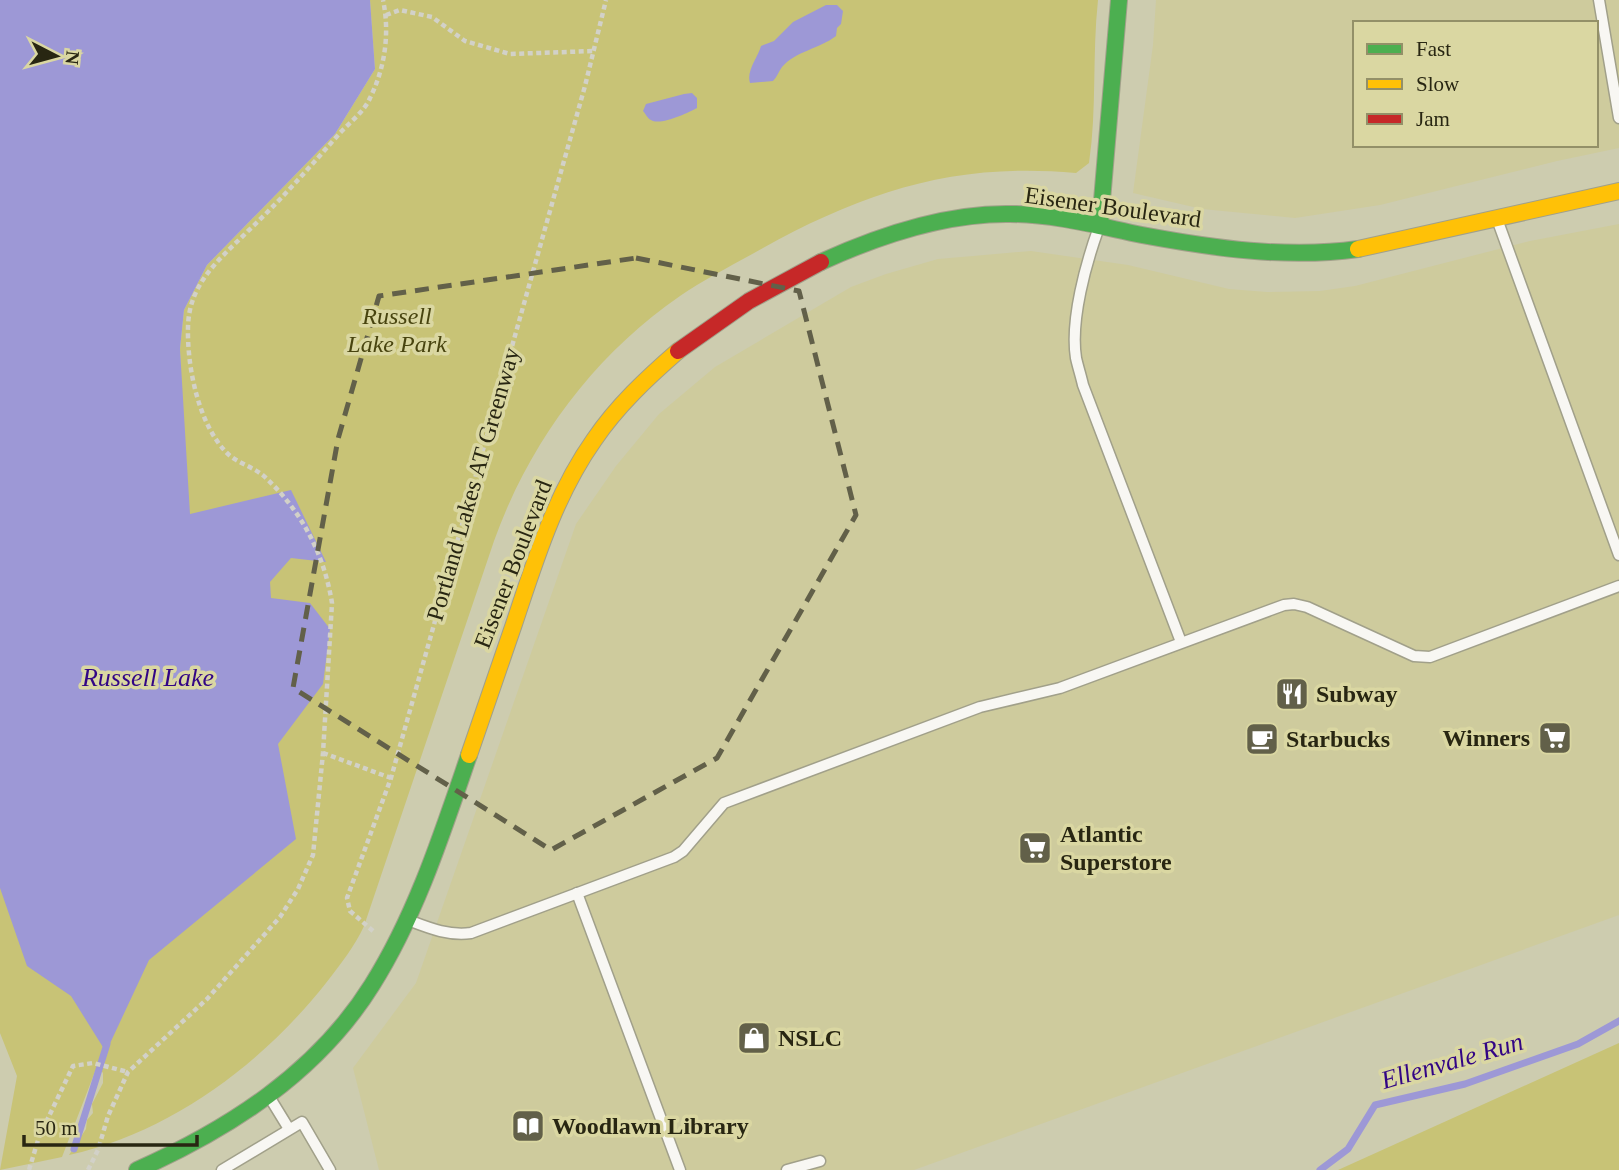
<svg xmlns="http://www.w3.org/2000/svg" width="1619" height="1170" viewBox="0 0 1619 1170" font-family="Georgia,serif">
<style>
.built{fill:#cecb9d;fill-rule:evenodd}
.green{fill:#c8c376}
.water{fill:#9d98d6}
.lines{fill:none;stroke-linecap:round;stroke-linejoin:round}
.stream{stroke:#9d98d6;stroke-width:7}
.lane-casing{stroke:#a1a08a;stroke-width:13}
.fast-casing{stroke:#a1a08a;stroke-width:18}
.slow-casing{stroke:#a1a08a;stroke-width:18}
.jam-casing{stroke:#a1a08a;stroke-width:18}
.path{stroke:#d2d1c8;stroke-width:4.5;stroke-dasharray:5 3.5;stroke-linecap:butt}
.lane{stroke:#f8f7f3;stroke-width:10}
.fast{stroke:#4caf50;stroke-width:16}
.slow{stroke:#ffc107;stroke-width:16}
.jam{stroke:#c62828;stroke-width:16}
.marked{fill:none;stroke:#626049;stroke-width:5;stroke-dasharray:14 9;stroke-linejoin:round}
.labels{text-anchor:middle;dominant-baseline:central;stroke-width:7;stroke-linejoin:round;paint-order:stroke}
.street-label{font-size:24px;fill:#282612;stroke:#dad7a2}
.park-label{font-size:24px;font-style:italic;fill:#48440f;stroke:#dad7a2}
.poi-label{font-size:24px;font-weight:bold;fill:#282612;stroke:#dad7a2;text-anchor:start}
.water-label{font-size:26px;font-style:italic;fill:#320585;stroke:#dad7a2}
</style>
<rect width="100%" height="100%" fill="#cdccaf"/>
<!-- built -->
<g class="built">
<path d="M1156,0h463v148l-62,13 -177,44 -85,13 -93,-9 -69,-16 20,-148zM1355,23h241v122h-241z"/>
<path d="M1619,224v691l-705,255h-535l-26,-102 63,-85 160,-459 40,-58 43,-52 56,-47 136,-80 35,-13 52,-15 93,-8 97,14 101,24 38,3 53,-1 35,-5 175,-45z"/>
</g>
<!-- green -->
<g class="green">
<path d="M370,0h728c-6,55 -1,109 -9,163l-13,10c-120,-11 -210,18 -313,75 -28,16 -57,30 -83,48 -86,59 -151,147 -186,245l-130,385c-9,20 -24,39 -38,57 -64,81 -155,149 -257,172l17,-26 1,-9 6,-7 -1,-9 11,-21v-10l-3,-4h-4l-34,88 -62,13 17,-94 -17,-43v-266l188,-215 -8,-203 4,-39 23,-45 128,-131 40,-65z"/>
<path d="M1619,1043v127h-281z"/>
</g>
<!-- water -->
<g class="water">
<path d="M0,0h370l5,69 -40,65 -128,131 -23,45 -4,39 10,165 101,-24 35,72 -35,-4 -21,24 1,16 39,5 20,26 -7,55 -45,60 18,95 -147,121 -43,92 -35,-56 -44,-30 -27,-78z"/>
<path d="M826,5h11l6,6 -2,13 -4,4 -1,8c-17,13 -40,15 -54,31 -3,4 -5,10 -9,14l-23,2c-4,-12 8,-26 11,-37l13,-5 19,-19z"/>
<path d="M684,94l8,-1 5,5v10c-9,5 -37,18 -46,12 -4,-2 -5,-6 -8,-9l3,-7z"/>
</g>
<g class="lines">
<!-- stream -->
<g class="stream">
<path d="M74,1149l33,-105"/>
<path d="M1320,1170l28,-21 27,-44 90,-21 113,-40 41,-23"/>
</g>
<defs>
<g id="lane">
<path d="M1599,0l20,118"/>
<path d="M1497,219l122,336"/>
<path d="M1099,227c-13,36 -29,93 -23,131 2,9 5,18 7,27l98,257"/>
<path d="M577,893l103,277"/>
<path d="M408,920c21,8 40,16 63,13l203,-76 9,-6 41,-48 256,-96 80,-19 224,-83 10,-1 13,3 107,49 16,1 189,-71"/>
<path d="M270,1098l19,31"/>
<path d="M222,1170l80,-48 28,48"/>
<path d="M787,1170l33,-9"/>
</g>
<g id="fast">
<path d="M1100,224l19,-224"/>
<path d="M821,262c59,-27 124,-49 189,-48 45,0 88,12 132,21 70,13 145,24 216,14"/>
<path d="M137,1170c92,-41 180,-97 235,-185 44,-70 70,-151 97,-230"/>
</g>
<g id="slow">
<path d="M1358,249l261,-58"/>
<path d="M469,755c15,-43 30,-87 45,-131 21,-63 41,-129 80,-184 23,-34 53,-62 84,-89"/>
</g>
<path id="jam" d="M678,351l71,-50 72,-39"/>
</defs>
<!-- lane casing -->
<use href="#lane" class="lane-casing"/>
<!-- fast casing -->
<use href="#fast" class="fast-casing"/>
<!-- slow casing -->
<use href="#slow" class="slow-casing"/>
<!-- jam casing -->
<use href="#jam" class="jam-casing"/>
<!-- path -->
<g class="path">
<path d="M386,15l14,-5 32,7 33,24 45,13 84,-3"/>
<path d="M323,753l68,25"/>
<path d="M373,931l-23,-20 -3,-13 44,-120 194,-692 21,-86"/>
<path d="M29,1170l10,-33 34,-71 20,-3 35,9"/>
<path d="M88,1170l10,-20 10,-34 20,-44 79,-73 73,-82 18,-28 15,-34 10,-102 9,-150c-8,-49 -30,-91 -66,-125 -11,-11 -30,-15 -40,-26 -28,-29 -39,-86 -38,-125 1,-44 31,-67 60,-96 32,-30 61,-63 91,-97 10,-11 25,-22 31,-36 15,-30 20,-65 13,-98"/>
</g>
<!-- lane -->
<use href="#lane" class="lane"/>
<!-- fast -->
<use href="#fast" class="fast"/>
<!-- slow -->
<use href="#slow" class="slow"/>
<!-- jam -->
<use href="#jam" class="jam"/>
</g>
<!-- marked area -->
<path class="marked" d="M636,258l163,33 57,224 -139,243 -166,92 -258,-162 45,-249 41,-143z"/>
<!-- icons -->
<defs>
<symbol id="restaurant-square" viewBox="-11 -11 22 22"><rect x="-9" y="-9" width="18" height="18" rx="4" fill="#626049" stroke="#dad7a2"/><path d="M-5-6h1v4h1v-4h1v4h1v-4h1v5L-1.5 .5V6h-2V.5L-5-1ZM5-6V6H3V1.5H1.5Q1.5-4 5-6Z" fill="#fff"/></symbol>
<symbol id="supermarket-square" viewBox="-11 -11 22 22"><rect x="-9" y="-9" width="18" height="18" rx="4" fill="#626049" stroke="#dad7a2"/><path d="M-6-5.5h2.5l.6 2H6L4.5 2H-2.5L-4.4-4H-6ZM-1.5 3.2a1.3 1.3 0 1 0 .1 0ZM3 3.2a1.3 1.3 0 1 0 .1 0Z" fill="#fff"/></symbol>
<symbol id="cafe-square" viewBox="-11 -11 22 22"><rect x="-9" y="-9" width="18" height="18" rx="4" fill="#626049" stroke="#dad7a2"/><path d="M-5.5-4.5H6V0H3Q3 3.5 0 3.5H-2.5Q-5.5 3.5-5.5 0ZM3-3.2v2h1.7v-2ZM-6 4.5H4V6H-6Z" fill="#fff"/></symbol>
<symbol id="shop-square" viewBox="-11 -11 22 22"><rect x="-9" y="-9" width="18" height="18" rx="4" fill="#626049" stroke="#dad7a2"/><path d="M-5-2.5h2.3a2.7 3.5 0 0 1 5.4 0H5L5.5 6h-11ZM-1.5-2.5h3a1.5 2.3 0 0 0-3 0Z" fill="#fff"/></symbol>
<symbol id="library-square" viewBox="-11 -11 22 22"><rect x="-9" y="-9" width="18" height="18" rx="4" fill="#626049" stroke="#dad7a2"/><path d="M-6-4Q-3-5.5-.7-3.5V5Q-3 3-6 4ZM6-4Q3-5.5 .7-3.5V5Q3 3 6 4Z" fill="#fff"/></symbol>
</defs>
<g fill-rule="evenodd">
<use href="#restaurant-square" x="1273" y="675" width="38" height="38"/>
<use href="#supermarket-square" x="1536" y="719" width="38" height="38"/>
<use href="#cafe-square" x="1243" y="720" width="38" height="38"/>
<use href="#supermarket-square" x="1016" y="829" width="38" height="38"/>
<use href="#shop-square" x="735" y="1019" width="38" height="38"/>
<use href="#library-square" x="509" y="1107" width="38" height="38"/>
</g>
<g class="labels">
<!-- street labels -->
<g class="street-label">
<text transform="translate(1113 207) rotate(8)">Eisener Boulevard</text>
<text transform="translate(473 484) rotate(-74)">Portland Lakes AT Greenway</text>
<text transform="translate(513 564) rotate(-69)">Eisener Boulevard</text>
</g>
<!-- park labels -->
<g class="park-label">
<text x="397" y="316">Russell<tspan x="397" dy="28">Lake Park</tspan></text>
</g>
<!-- poi labels -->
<g class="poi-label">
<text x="1316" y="694">Subway</text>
<text x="1530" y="738" text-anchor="end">Winners</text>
<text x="1286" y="739">Starbucks</text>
<text x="1060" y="834">Atlantic<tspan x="1060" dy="28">Superstore</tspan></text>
<text x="778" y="1038">NSLC</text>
<text x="552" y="1126">Woodlawn Library</text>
</g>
<!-- water labels -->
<g class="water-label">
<text x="148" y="677">Russell Lake</text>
<text transform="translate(1452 1061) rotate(-16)">Ellenvale Run</text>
</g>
</g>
<!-- legend -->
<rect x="1353" y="21" width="245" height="126" fill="#dad7a2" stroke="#939068" stroke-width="2"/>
<rect x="1367" y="44" width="35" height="10" fill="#4caf50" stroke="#939068" stroke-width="2"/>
<text x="1416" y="56" font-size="21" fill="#282612">Fast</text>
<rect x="1367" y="79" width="35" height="10" fill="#ffc107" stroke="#939068" stroke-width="2"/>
<text x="1416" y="91" font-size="21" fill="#282612">Slow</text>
<rect x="1367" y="114" width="35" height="10" fill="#c62828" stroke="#939068" stroke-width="2"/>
<text x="1416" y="126" font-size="21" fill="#282612">Jam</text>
<!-- north arrow -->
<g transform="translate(56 56) rotate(96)" stroke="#dad7a2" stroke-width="5" paint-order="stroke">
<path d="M0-5L12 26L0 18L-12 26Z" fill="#282612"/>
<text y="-10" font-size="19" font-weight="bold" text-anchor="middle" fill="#282612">N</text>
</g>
<!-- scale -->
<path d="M24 1135v10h173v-10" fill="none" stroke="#282612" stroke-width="3.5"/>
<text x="35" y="1135" font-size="21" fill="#282612" stroke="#dad7a2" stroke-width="5" paint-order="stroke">50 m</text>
</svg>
